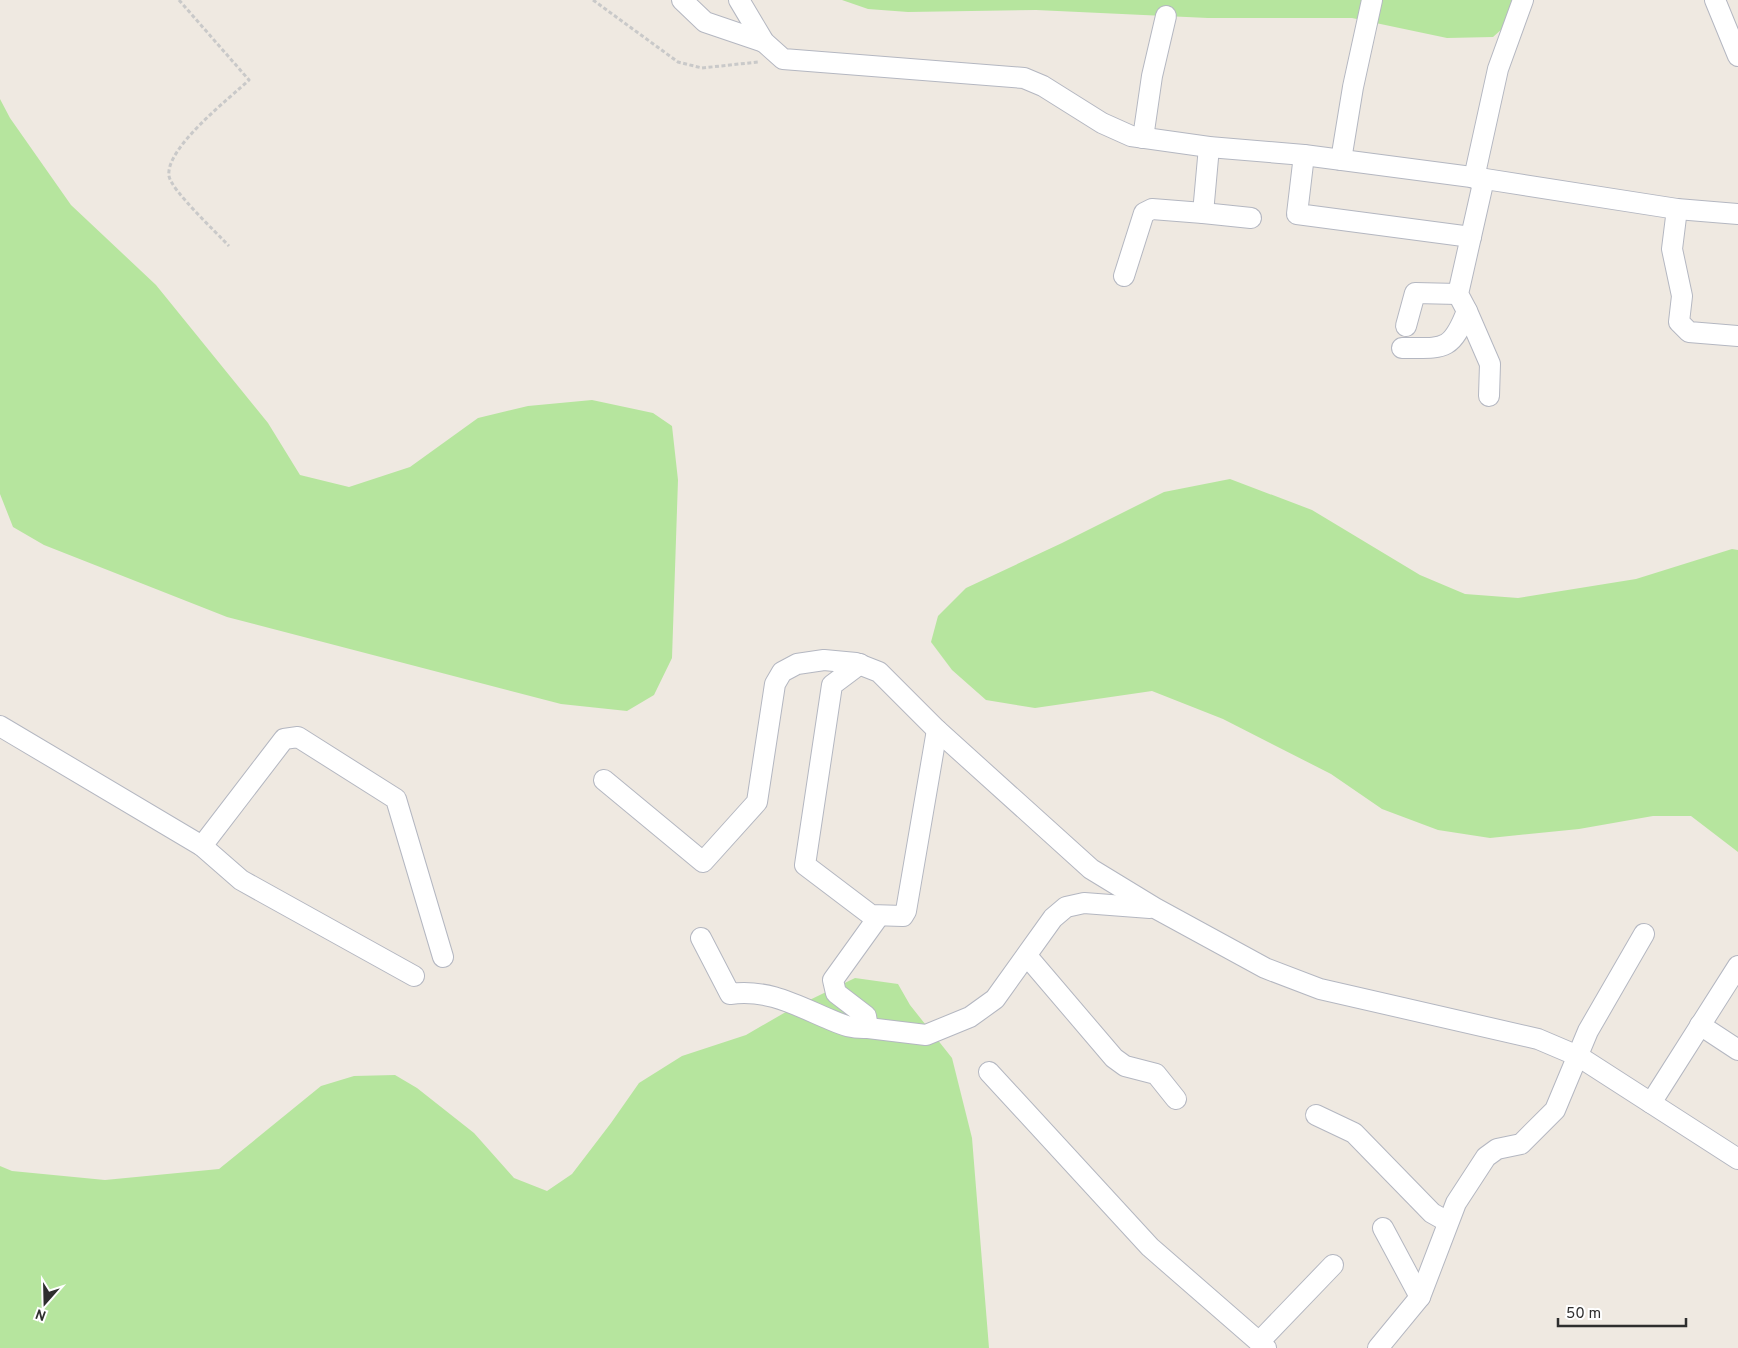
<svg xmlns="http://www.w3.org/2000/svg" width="1738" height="1348" viewBox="0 0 1738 1348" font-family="Overpass,sans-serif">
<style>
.green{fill:#b6e59e}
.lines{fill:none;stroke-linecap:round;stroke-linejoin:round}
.minor-casing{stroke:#b4b7c1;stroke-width:22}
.path{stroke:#c9c9c9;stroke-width:3;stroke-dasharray:4 2.5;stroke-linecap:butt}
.minor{stroke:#fff;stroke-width:20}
</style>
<rect width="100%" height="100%" fill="#efe9e1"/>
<!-- green -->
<g class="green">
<path d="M842,0h677l-7,20 -19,17 -46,1 -95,-20h-144l-172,-8 -128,2 -40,-3z"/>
<path d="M0,99l10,19 61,87 85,80 112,138 32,52 49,12 61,-20 68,-49 50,-12 64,-6 61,13 19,13 6,54 -6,178 -18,37 -27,16 -66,-7 -334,-87 -183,-72 -31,-18 -13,-33z"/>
<path d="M1230,479l82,31 108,65 45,19 53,4 118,-19 96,-30 6,1v302l-47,-36h-38l-74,13 -89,9 -52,-8 -56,-21 -51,-35 -108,-55 -71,-28 -117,17 -49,-8 -34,-30 -21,-28 7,-26 28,-28 96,-45 102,-51z"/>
<path d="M855,978l43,6 12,21 42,53 20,80 17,210h-989v-182l12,5 93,9 114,-11 102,-83 33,-10 41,-1 22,13 57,45 40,45 33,13 25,-17 39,-51 28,-40 43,-27 64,-21 45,-26z"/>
</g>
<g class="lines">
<defs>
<g id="minor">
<path d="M682,0l23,22 59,20"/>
<path d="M739,0l25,42 19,17 241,19 19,8 59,37 29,13 78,11 95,8 175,23 198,31 61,5"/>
<path d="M1715,0l23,56"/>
<path d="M1143,138l9,-62 14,-60"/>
<path d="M1304,155l-7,59 174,23"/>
<path d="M1341,160l12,-73 19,-87"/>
<path d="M1474,178l24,-109 25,-69"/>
<path d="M1484,179l-26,115 9,17 23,53 -1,32"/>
<path d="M1677,209l-5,40 10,47 -3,26 10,10 49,4"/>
<path d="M1203,213l48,5"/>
<path d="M1124,276l20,-63 8,-4 51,4 6,-66"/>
<path d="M1406,326l9,-33 43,1"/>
<path d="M1402,348c42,0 49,4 65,-37"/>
<path d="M860,664l-28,21 -27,180 66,50 32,1 3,-5 31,-181"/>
<path d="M0,726l202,120 39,34 173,96"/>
<path d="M604,780l99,82 54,-60 18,-118 7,-12 15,-8 27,-4 32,3 23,9 58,58 154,139 64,39 110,60 55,21 218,50 40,17 160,103"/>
<path d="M202,846l82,-107 14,-2 98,62 47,158"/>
<path d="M701,938l29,56c35,-5 62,9 94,23 17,7 25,12 44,11l-2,-12 -30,-23 -3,-13 46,-64"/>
<path d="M1027,956l87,102 11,8 31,8 20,25"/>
<path d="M1700,1025l38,25"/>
<path d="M868,1028l58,7 44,-18 25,-18 58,-81 13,-11 18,-4 66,5"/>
<path d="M989,1072l161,175 116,101"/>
<path d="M1651,1103l87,-137"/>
<path d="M1316,1115l38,18 78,80 16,9"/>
<path d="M1383,1228l37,69"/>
<path d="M1259,1342l74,-77"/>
<path d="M1378,1348l42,-51 36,-94 30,-46 11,-8 24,-5 34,-34 33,-79 56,-97"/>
</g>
</defs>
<!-- minor casing -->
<use href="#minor" class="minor-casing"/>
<!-- path -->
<g class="path">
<path d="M179,0l70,80c-19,18 -84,68 -80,96 2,14 49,58 60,70"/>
<path d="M593,0l85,62 24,6 56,-6"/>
</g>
<!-- minor -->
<use href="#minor" class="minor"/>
</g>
<!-- north arrow -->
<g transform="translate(45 1303) rotate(200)" stroke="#ffffff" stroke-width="4" paint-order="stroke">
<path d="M0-4L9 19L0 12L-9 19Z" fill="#2e2e2e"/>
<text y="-8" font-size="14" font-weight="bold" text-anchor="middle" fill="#2e2e2e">N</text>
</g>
<!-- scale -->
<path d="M1558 1318v8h128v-8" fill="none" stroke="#2e2e2e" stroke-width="2.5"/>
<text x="1566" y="1318" font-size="15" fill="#2e2e2e" stroke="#ffffff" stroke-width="4" paint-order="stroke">50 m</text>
</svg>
